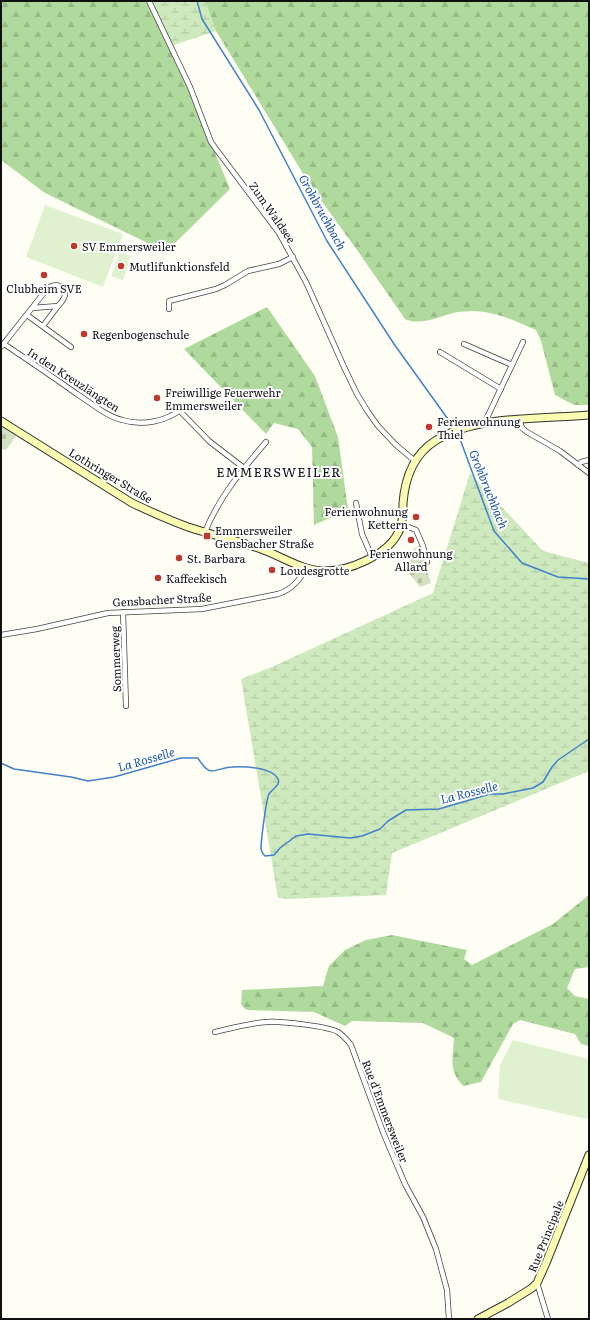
<svg xmlns="http://www.w3.org/2000/svg" width="590" height="1320" viewBox="0 0 590 1320" font-family="Literata,serif">
<style>
.forest{fill:url(#forest-firs)}
.wetland{fill:url(#wetland-marsh)}
.cemetery{fill:url(#cemetery-stones)}
.pitch{fill:#e0f1cf}
.lines{fill:none;stroke-linecap:round;stroke-linejoin:round}
.stream{stroke:#4280ca;stroke-width:1.5}
.minor-casing{stroke:#434343;stroke-width:6}
.secondary-casing{stroke:#323232;stroke-width:9}
.minor{stroke:#fff;stroke-width:4.5}
.secondary{stroke:#fafdb1;stroke-width:7}
.poi-dot{fill:#be392b;stroke:#fff;stroke-width:1.5}
.labels{text-anchor:middle;dominant-baseline:central;stroke-width:4;stroke-linejoin:round;paint-order:stroke}
.street-label{font-size:11px;fill:#101010;stroke:#fff}
.poi-label{font-size:11px;fill:#101010;stroke:#fff;text-anchor:start}
.water-label{font-size:12px;font-style:italic;fill:#1b53a1;stroke:#fff}
.quarter-label{font-size:13px;letter-spacing:1px;fill:#101010;stroke:#fff}
</style>
<defs>
<pattern id="forest-firs" width="22" height="20" patternUnits="userSpaceOnUse"><rect width="22" height="20" fill="#b0da9d"/><path d="M5 1l3.5 6h-7zM16 11l3.5 6h-7z" fill="#96ba86"/></pattern>
<pattern id="wetland-marsh" width="20" height="14" patternUnits="userSpaceOnUse"><rect width="20" height="14" fill="#cee9be"/><path d="M1 5h8M5 5V1M11 12h8M15 12V8" fill="none" stroke="#b0c7a2"/></pattern>
<pattern id="cemetery-stones" width="16" height="16" patternUnits="userSpaceOnUse"><rect width="16" height="16" fill="#d4e2c4"/><path d="M2 7V4a2 2 0 0 1 4 0v3zM10 15v-3a2 2 0 0 1 4 0v3z" fill="#b5c1a7"/></pattern>
</defs>
<rect width="100%" height="100%" fill="#fffef4"/>
<!-- forest -->
<g class="forest">
<path d="M1,1h151l78,188 -64,63 -121,-59 -44,-33z"/>
<path d="M205,1h384v404h-15l-19,-10 -14,-54 -5,-11c-20,-9 -42,-19 -65,-19 -6,1 -13,0 -18,2 -14,4 -34,13 -48,6l-48,-69 -47,-65 -94,-154z"/>
<path d="M267,307l48,69 23,61 10,73 -34,15 -2,-78 -14,-18 -24,-6 -8,11 -82,-85z"/>
<path d="M589,895v72l-14,2 -8,19 8,8 14,3v47l-8,-2 -6,-10 -55,-14 -7,4 -32,58 -18,4c-15,-16 -10,-28 -9,-48l-31,-15 -71,-2 -7,5 -31,-14 -66,-2 -3,-1 -4,-5 1,-14 81,-4 6,-20 16,-16 21,-10 26,-5 75,15 -3,9 8,6 81,-41z"/>
</g>
<!-- wetland -->
<g class="wetland">
<path d="M152,1h53l11,30 -45,15z"/>
<path d="M470,473l73,78 46,12v208l-197,82 -6,42 -98,4 -10,-1 -37,-219 33,-13 159,-73z"/>
</g>
<!-- cemetery -->
<g class="cemetery">
<path d="M1,427l15,9 -10,14 -5,-1z"/>
<path d="M419,545l12,38 -11,4 -13,-16 4,-2 -7,-12z"/>
</g>
<!-- pitch -->
<g class="pitch">
<path d="M45,205l78,29 -20,53 -77,-30z"/>
<path d="M120,252l11,4 -8,24 -12,-4z"/>
<path d="M513,1040l76,19v55l-2,5 -89,-20 2,-34z"/>
</g>
<g class="lines">
<!-- stream -->
<g class="stream">
<path d="M197,1l5,18 57,91 68,131 67,103 56,78"/>
<path d="M460,439l34,92 28,32 36,14 31,2"/>
<path d="M1,763l13,6 57,8 17,4 26,-4 67,-19h17c3,5 7,12 13,13 6,0 14,-4 21,-4 11,-1 40,0 46,12 3,6 -6,10 -9,15 -3,6 -8,47 -8,54 0,3 2,6 4,8l9,-1 6,-7 16,-12 12,-2 42,4 12,-2 18,-7 8,-8 18,-11 33,-1 51,-15h13l30,-6 10,-6 9,-15 6,-7 31,-21"/>
</g>
<defs>
<g id="minor">
<path d="M149,1l41,86 21,55 5,7 63,84 27,49 38,85 13,27 11,18 10,14 18,19 19,16"/>
<path d="M169,309v-8l47,-12 9,-4 23,-14 31,-7 14,-7"/>
<path d="M27,315l44,32"/>
<path d="M43,326l15,-20"/>
<path d="M4,344c24,16 49,33 73,50 14,9 29,22 45,26 20,6 44,2 61,-12"/>
<path d="M464,344l48,21"/>
<path d="M1,347l46,-58c6,-5 18,-6 18,5 0,5 -4,9 -7,12l-26,2"/>
<path d="M440,352l61,37"/>
<path d="M180,411l29,30 35,27"/>
<path d="M519,419l3,9 5,4 33,19 29,22"/>
<path d="M484,424l39,-82"/>
<path d="M578,465l3,-3 8,-2"/>
<path d="M356,503l6,31 10,23"/>
<path d="M401,524l15,6 7,16 4,16"/>
<path d="M205,532c14,-35 37,-62 61,-90"/>
<path d="M123,612l3,94"/>
<path d="M1,635l36,-6 71,-16 94,-4 76,-15c13,-4 22,-14 28,-26"/>
<path d="M215,1032c17,-4 35,-9 52,-10 13,-1 60,4 71,10 6,4 9,8 13,13l32,87 22,52 18,33 13,32 11,41 2,29"/>
<path d="M537,1283l11,36"/>
</g>
<g id="secondary">
<path d="M1,421l131,82c19,9 37,17 56,24 24,8 49,13 73,22 20,7 40,21 62,22 25,1 64,-16 75,-38 5,-9 5,-20 5,-30 2,-25 10,-48 32,-62 40,-26 107,-22 154,-26"/>
<path d="M478,1319l30,-16 24,-15 5,-5 9,-20 43,-108"/>
</g>
</defs>
<!-- minor casing -->
<use href="#minor" class="minor-casing"/>
<!-- secondary casing -->
<use href="#secondary" class="secondary-casing"/>
<!-- minor -->
<use href="#minor" class="minor"/>
<!-- secondary -->
<use href="#secondary" class="secondary"/>
</g>
<!-- markers -->
<g class="poi-dot">
<circle cx="74" cy="246" r="4"/>
<circle cx="121" cy="266" r="4"/>
<circle cx="44" cy="275" r="4"/>
<circle cx="84" cy="334" r="4"/>
<circle cx="157" cy="398" r="4"/>
<circle cx="429" cy="427" r="4"/>
<circle cx="416" cy="517" r="4"/>
<rect x="203" y="532" width="8" height="8" rx="2"/>
<circle cx="411" cy="540" r="4"/>
<circle cx="179" cy="558" r="4"/>
<circle cx="272" cy="570" r="4"/>
<circle cx="158" cy="578" r="4"/>
</g>
<g class="labels">
<!-- street labels -->
<g class="street-label">
<text transform="translate(273 212) rotate(55)">Zum Waldsee</text>
<text transform="translate(74 379) rotate(33)">In den Kreuzlängten</text>
<text transform="translate(111 475) rotate(31)">Lothringer Straße</text>
<text transform="translate(162 599) rotate(-3)">Gensbacher Straße</text>
<text transform="translate(115 659) rotate(-92)">Sommerweg</text>
<text transform="translate(386 1111) rotate(69)">Rue d'Emmersweiler</text>
<text transform="translate(545 1236) rotate(-68)">Rue Principale</text>
</g>
<!-- poi labels -->
<g class="poi-label">
<text x="82" y="246">SV Emmersweiler</text>
<text x="129" y="266">Mutlifunktionsfeld</text>
<text x="44" y="288" text-anchor="middle">Clubheim SVE</text>
<text x="92" y="334">Regenbogenschule</text>
<text x="165" y="392">Freiwillige Feuerwehr<tspan x="165" dy="13">Emmersweiler</tspan></text>
<text x="437" y="421">Ferienwohnung<tspan x="437" dy="13">Thiel</tspan></text>
<text x="408" y="511" text-anchor="end">Ferienwohnung<tspan x="408" dy="13">Kettern</tspan></text>
<text x="215" y="530">Emmersweiler<tspan x="215" dy="13">Gensbacher Straße</tspan></text>
<text x="411" y="553" text-anchor="middle">Ferienwohnung<tspan x="411" dy="13">Allard</tspan></text>
<text x="187" y="558">St. Barbara</text>
<text x="280" y="570">Loudesgrotte</text>
<text x="166" y="578">Kaffeekisch</text>
</g>
<!-- water labels -->
<g class="water-label">
<text transform="translate(323 212) rotate(61)">Grohbruchbach</text>
<text transform="translate(489 489) rotate(68)">Grohbruchbach</text>
<text transform="translate(146 759) rotate(-16)">La Rosselle</text>
<text transform="translate(469 792) rotate(-14)">La Rosselle</text>
</g>
<!-- quarter labels -->
<g class="quarter-label">
<text x="279" y="471">EMMERSWEILER</text>
</g>
</g>
<!-- border -->
<rect width="590" height="1320" fill="none" stroke="#101010" stroke-width="4"/>
</svg>
